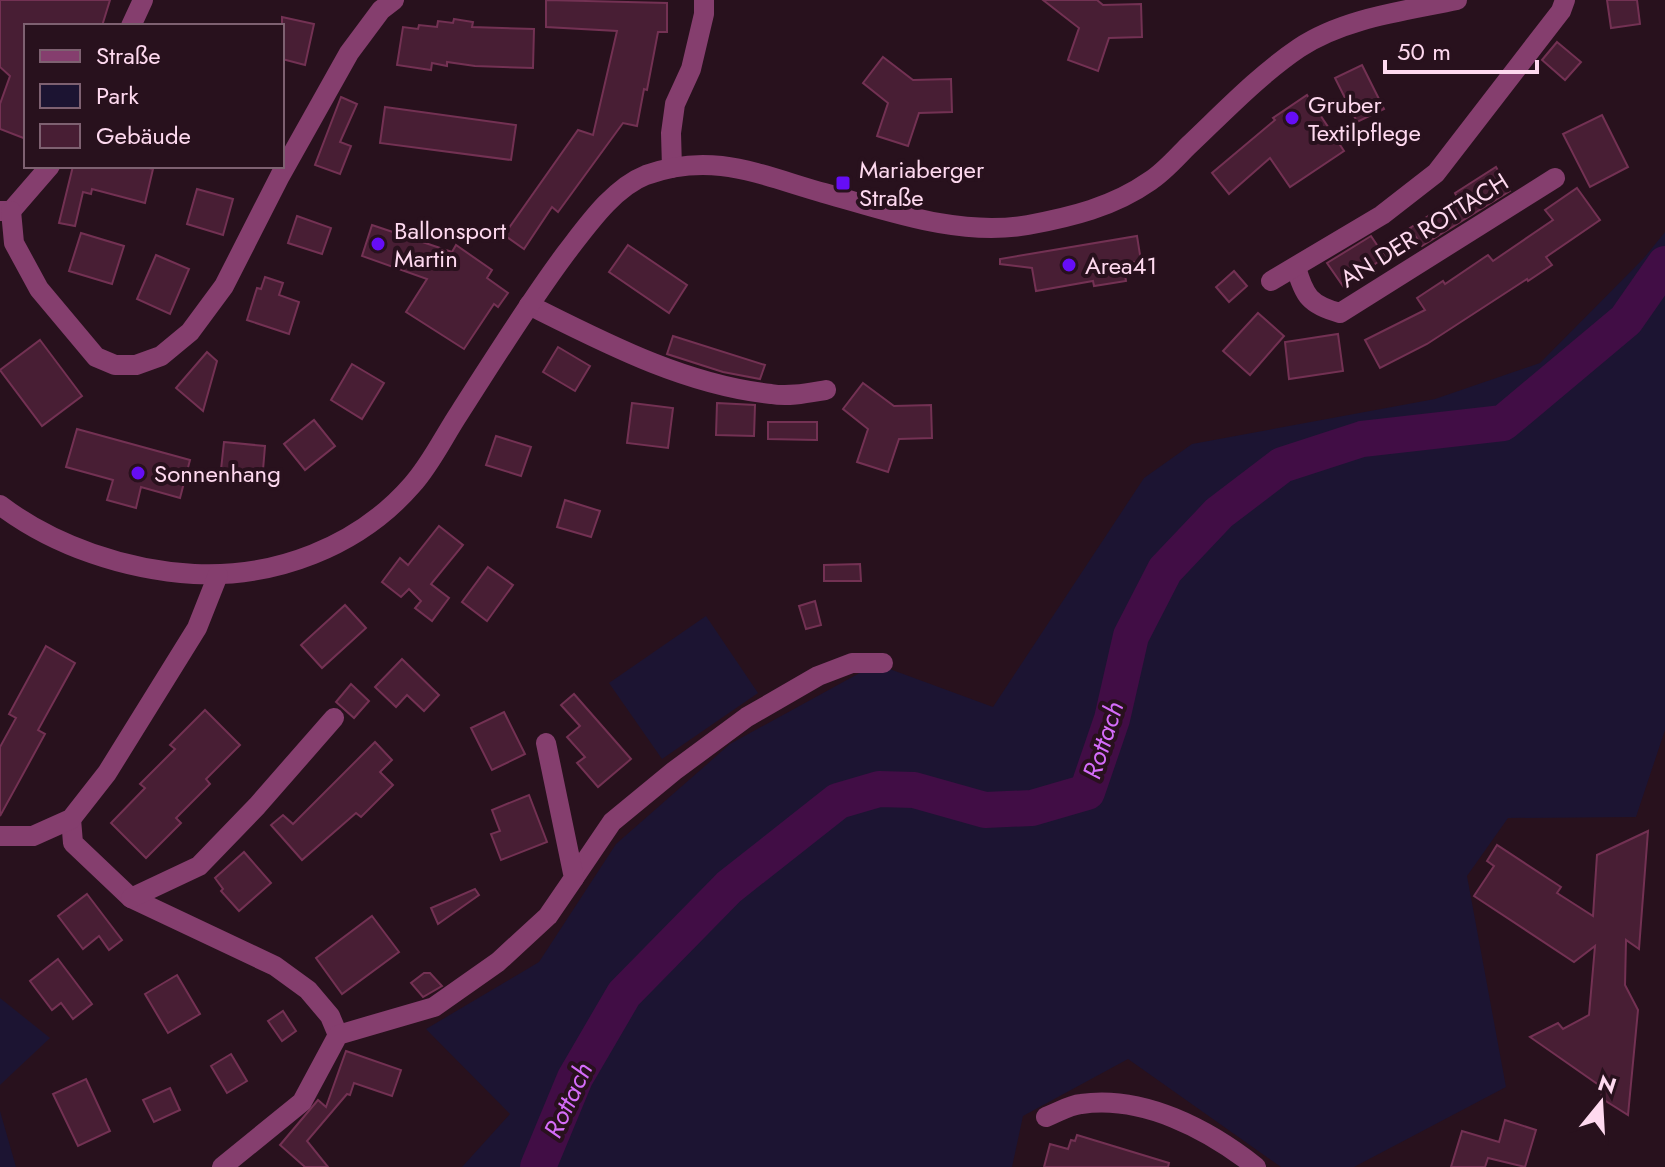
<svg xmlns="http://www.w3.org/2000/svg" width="1665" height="1167" viewBox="0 0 1665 1167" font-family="Jost,sans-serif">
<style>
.green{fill:#1c1432}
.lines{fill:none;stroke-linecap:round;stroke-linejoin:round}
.river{stroke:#410d45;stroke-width:36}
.building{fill:#481e34;stroke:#733153;stroke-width:2}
.minor{stroke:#853e6e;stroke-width:20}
.poi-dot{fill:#660df6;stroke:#28111d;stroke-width:3}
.labels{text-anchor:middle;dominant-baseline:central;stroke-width:8;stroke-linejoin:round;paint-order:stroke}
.poi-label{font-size:24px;fill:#fed9ef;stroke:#28111d;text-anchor:start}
.street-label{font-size:24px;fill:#fed9ef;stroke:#28111d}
.water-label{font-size:26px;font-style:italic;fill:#d56cf9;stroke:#28111d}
</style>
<rect width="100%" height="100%" fill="#28111d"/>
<!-- green -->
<g class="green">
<path d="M1665,232v498l-29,87 -128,1 -41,58 39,211 -152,80h-73l-153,-108 -105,57 -11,51h-550l48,-53 -84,-85 113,-67 77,-118 114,-100 146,-80 117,43 151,-229 48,-34 243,-45 105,-36 104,-105z"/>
<path d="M706,616l52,77 -96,66 -53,-76z"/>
<path d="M0,998l50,40 -50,47z"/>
<path d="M0,1111l16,56h-16z"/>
</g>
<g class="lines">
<!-- river -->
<path class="river" d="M538,1167l37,-89 49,-84 105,-107 109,-86 41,-12 35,1 71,20 47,-2 55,-16 25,-73 19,-83 34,-66 54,-57 63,-48 80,-26 141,-16 123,-103 39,-56"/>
</g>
<!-- building -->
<g class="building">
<path d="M0,0h110l-8,26h-76v113l-26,-10v-25l10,-28 -10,-9z"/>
<path d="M546,0l121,3v29h-9l-11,58 -3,-1 -7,37 -14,-3 -65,89 -6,-5 -28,42 -20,-14 74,-105 15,5 24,-104 -71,-4z"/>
<path d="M1043,0h54l6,5 38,-1 1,33 -33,1 -11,33 -30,-11 11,-32z"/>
<path d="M1607,0h30l3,24 -29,4z"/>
<path d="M282,17l32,7 -9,41 -23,-6z"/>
<path d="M454,19l19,3 -1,5 62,2 -1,39 -58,-2 -28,-4v4l-15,-3 -1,7 -34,-5 6,-38 15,2 1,-4 18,2 1,-6 15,2z"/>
<path d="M1557,42l24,20 -16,18 -23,-20z"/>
<path d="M883,57l30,23 38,-1 1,33 -33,1 -11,33 -31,-10 11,-33 -25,-20z"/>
<path d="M1362,65l22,44 -27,13 -22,-44z"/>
<path d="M1307,95l37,56 -54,36 -20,-29 -41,36 -17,-21 63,-53 -2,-2z"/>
<path d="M341,97l16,7 -17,38 11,4 -11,28 -25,-9z"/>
<path d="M385,107l131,18 -5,35 -131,-17z"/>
<path d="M1602,115l26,52 -38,20 -27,-53z"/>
<path d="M73,166h68l12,3 -8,34 -53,-14 -1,5 -8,-2 -8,34 -16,-3z"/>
<path d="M1496,167l14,24 -88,55 -12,-18 47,-31 -2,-4z"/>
<path d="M1577,188l23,32 -54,37 6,8 -24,16 -1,-2 -100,65 -47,24 -15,-28 60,-30 -8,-12 26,-17 2,3 43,-29 5,6 60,-41 -8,-10z"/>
<path d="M197,189l36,10 -10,36 -36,-11z"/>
<path d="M297,216l34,12 -9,26 -34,-11z"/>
<path d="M372,225l80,27 4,-7 36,25 -5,8 21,15 -10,14 -4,-3 -30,45 -58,-37 21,-33 -65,-23z"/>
<path d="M81,233l43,13 -12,38 -43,-13z"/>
<path d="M1137,236l4,25 -18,3 3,17 -32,5 -1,-5 -57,10 -4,-23 -32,-4v-5z"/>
<path d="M1371,236l14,21 -42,29 -16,-23z"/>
<path d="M628,245l59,40 -18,28 -60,-41z"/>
<path d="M156,255l33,14 -19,45 -33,-15z"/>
<path d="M1234,271l13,15 -18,16 -13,-15z"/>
<path d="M265,277l18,6 -4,12 20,7 -10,32 -42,-14 10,-32 4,1z"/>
<path d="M1258,313l26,23 -34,39 -27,-24z"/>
<path d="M1338,334l5,37 -54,8 -4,-37z"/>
<path d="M673,336l92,29 -5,14 -37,-7 -56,-18z"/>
<path d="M40,340l42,56 -40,30 -42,-56z"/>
<path d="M558,347l32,19 -15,25 -32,-19z"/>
<path d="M207,352l10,9 -14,50 -27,-23z"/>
<path d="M352,364l32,19 -22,36 -31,-19z"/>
<path d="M863,383l31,23 37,-1 1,33 -33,1 -11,33 -31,-10 11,-33 -25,-20z"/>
<path d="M632,403l41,5 -5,40 -41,-5z"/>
<path d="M717,403l38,2 -1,31 -38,-1z"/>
<path d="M314,420l21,26 -30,24 -21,-26z"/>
<path d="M768,422h49v18l-49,-1z"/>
<path d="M77,429l113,31 -10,38 -39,-11 -5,21 -29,-8 6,-20 -47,-13z"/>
<path d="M496,436l35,11 -10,29 -35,-11z"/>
<path d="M224,442l41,4 -3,36 -42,-3z"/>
<path d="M565,500l35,11 -9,26 -34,-10z"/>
<path d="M439,526l24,19 -32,39 18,14 -17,23 -17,-13 6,-7 -12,-12 -8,8 -19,-15 18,-24 8,7z"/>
<path d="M860,564l1,17h-37v-16z"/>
<path d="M488,567l25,18 -26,36 -25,-19z"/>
<path d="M815,601l6,24 -15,4 -7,-23z"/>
<path d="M345,605l21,23 -44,40 -21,-23z"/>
<path d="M46,646l29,17 -37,67 7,4 -45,82v-69l16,-29 -7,-4z"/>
<path d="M402,659l37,36 -15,16 -17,-16 -11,12 -21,-20z"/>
<path d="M351,684l18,17 -15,17 -18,-16z"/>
<path d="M574,694l57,65 -33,28 -21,-24 8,-6 -18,-20 13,-11 -19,-21z"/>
<path d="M205,710l35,35 -34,34 4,5 -34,34 5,5 -35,35 -35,-35 34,-35 -5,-4 35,-35 -5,-4z"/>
<path d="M504,712l21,42 -33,16 -21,-42z"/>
<path d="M375,742l17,18 -12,12 13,13 -32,32 -5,-4 -54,47 -31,-35 12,-10 10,9z"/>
<path d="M529,795l18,47 -46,18 -10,-26 9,-3 -8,-21z"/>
<path d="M1648,831l-9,118 -13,-9 -1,45 13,25 -10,105 -27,-17 2,-10 -73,-51 28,-14 5,6 26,-14 6,-69 -21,16 -100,-66 20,-30 -7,-5 10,-16 64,42 -4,6 36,23 4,-61z"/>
<path d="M244,852l27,31 -32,28 -18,-20 2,-2 -8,-11z"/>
<path d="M475,889l4,6 -41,29 -7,-16z"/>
<path d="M87,894l35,46 -13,10 -10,-14 -16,13 -25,-33z"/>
<path d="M372,916l27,36 -57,42 -26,-36z"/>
<path d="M58,959l34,45 -19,15 -12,-16 -9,7 -22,-29z"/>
<path d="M424,973h6l12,13 -19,11 -12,-14z"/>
<path d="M177,975l23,39 -32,19 -23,-39z"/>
<path d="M283,1011l13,20 -14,10 -14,-20z"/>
<path d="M346,1051l55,19 -9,26 -38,-13 -4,12 -3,-1 -40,47 21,26h-23l-25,-22 38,-45 8,7z"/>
<path d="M231,1054l16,27 -20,12 -16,-27z"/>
<path d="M86,1079l24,52 -32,15 -25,-52z"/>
<path d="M170,1088l10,22 -26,12 -11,-22z"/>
<path d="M1505,1120l31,10 -11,37 -37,-9 -3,9h-34l11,-36 37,11z"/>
<path d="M1077,1135l92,28 -1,4h-124l6,-23 18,5 3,-9 4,1z"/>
</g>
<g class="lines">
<!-- minor -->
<g class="minor">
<path d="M131,26l12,-26"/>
<path d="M672,168l-1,-35 4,-29 16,-35 13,-55v-14"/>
<path d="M0,211h11l39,-45"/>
<path d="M11,211l3,32 25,46 57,68 19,8h21l25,-9 29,-24 34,-46 56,-110 69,-123 32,-43 13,-10"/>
<path d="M1296,267c8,29 14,38 44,46l215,-135"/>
<path d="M1271,281l111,-66 54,-42 125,-162 4,-11"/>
<path d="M529,305c76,38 156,80 242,89 18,3 37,-1 55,-4"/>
<path d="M0,505c54,41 126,65 194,69 81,4 164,-27 218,-89 19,-21 32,-49 48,-73 34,-53 68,-108 106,-159 21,-27 47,-65 80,-78 67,-24 114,0 178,18 65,18 135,44 204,32 43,-8 85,-18 122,-44 14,-9 26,-23 38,-35 35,-33 71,-71 111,-98 45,-30 106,-37 158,-48"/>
<path d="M71,819l2,24 58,55 144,68 33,24 22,26 8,19"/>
<path d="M0,836h33l38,-17 36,-46 90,-145 21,-53"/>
<path d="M574,878l38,-56 62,-51 73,-54 71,-41 34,-13h31"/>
<path d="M131,898l68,-32 58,-60 77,-88"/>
<path d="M1046,1117c11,-4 23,-12 35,-13 62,-9 127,25 175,63"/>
<path d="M222,1167l80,-65 36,-67 96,-28 64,-45 50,-46 26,-38 -28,-135"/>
</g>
</g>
<!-- markers -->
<g class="poi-dot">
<circle cx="1292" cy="118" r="8"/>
<rect x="835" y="175" width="16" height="16" rx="4"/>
<circle cx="378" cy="244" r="8"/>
<circle cx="1069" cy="265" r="8"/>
<circle cx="138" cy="473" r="8"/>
</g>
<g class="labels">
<!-- poi labels -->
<g class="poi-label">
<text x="1308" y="104">Gruber<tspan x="1308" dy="28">Textilpflege</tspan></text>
<text x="859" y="169">Mariaberger<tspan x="859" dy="28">Straße</tspan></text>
<text x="394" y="230">Ballonsport<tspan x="394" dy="28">Martin</tspan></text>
<text x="1085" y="265">Area41</text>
<text x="154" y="473">Sonnenhang</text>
</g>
<!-- street labels -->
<g class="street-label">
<text transform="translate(1424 230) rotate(-32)">AN DER ROTTACH</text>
</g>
<!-- water labels -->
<g class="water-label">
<text transform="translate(1103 740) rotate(-72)">Rottach</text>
<text transform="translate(568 1100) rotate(-65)">Rottach</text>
</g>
</g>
<!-- legend -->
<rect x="24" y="24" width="260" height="144" fill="#28111d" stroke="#7e6171" stroke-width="2"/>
<rect x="40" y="50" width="40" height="12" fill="#853e6e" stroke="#7e6171" stroke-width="2"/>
<text x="96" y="64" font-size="24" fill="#fed9ef">Straße</text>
<rect x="40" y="84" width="40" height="24" fill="#1c1432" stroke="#7e6171" stroke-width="2"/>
<text x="96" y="104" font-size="24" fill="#fed9ef">Park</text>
<rect x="40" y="124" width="40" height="24" fill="#481e34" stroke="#7e6171" stroke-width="2"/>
<text x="96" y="144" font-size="24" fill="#fed9ef">Gebäude</text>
<!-- north arrow -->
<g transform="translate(1601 1103) rotate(18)" stroke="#28111d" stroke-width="6" paint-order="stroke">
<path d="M0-6L14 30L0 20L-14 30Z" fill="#fed9ef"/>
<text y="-12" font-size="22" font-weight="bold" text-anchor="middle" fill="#fed9ef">N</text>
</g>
<!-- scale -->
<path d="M1385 60v12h152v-12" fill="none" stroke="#fed9ef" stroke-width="4"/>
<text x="1397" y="60" font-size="24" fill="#fed9ef" stroke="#28111d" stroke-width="6" paint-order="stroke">50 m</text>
</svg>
